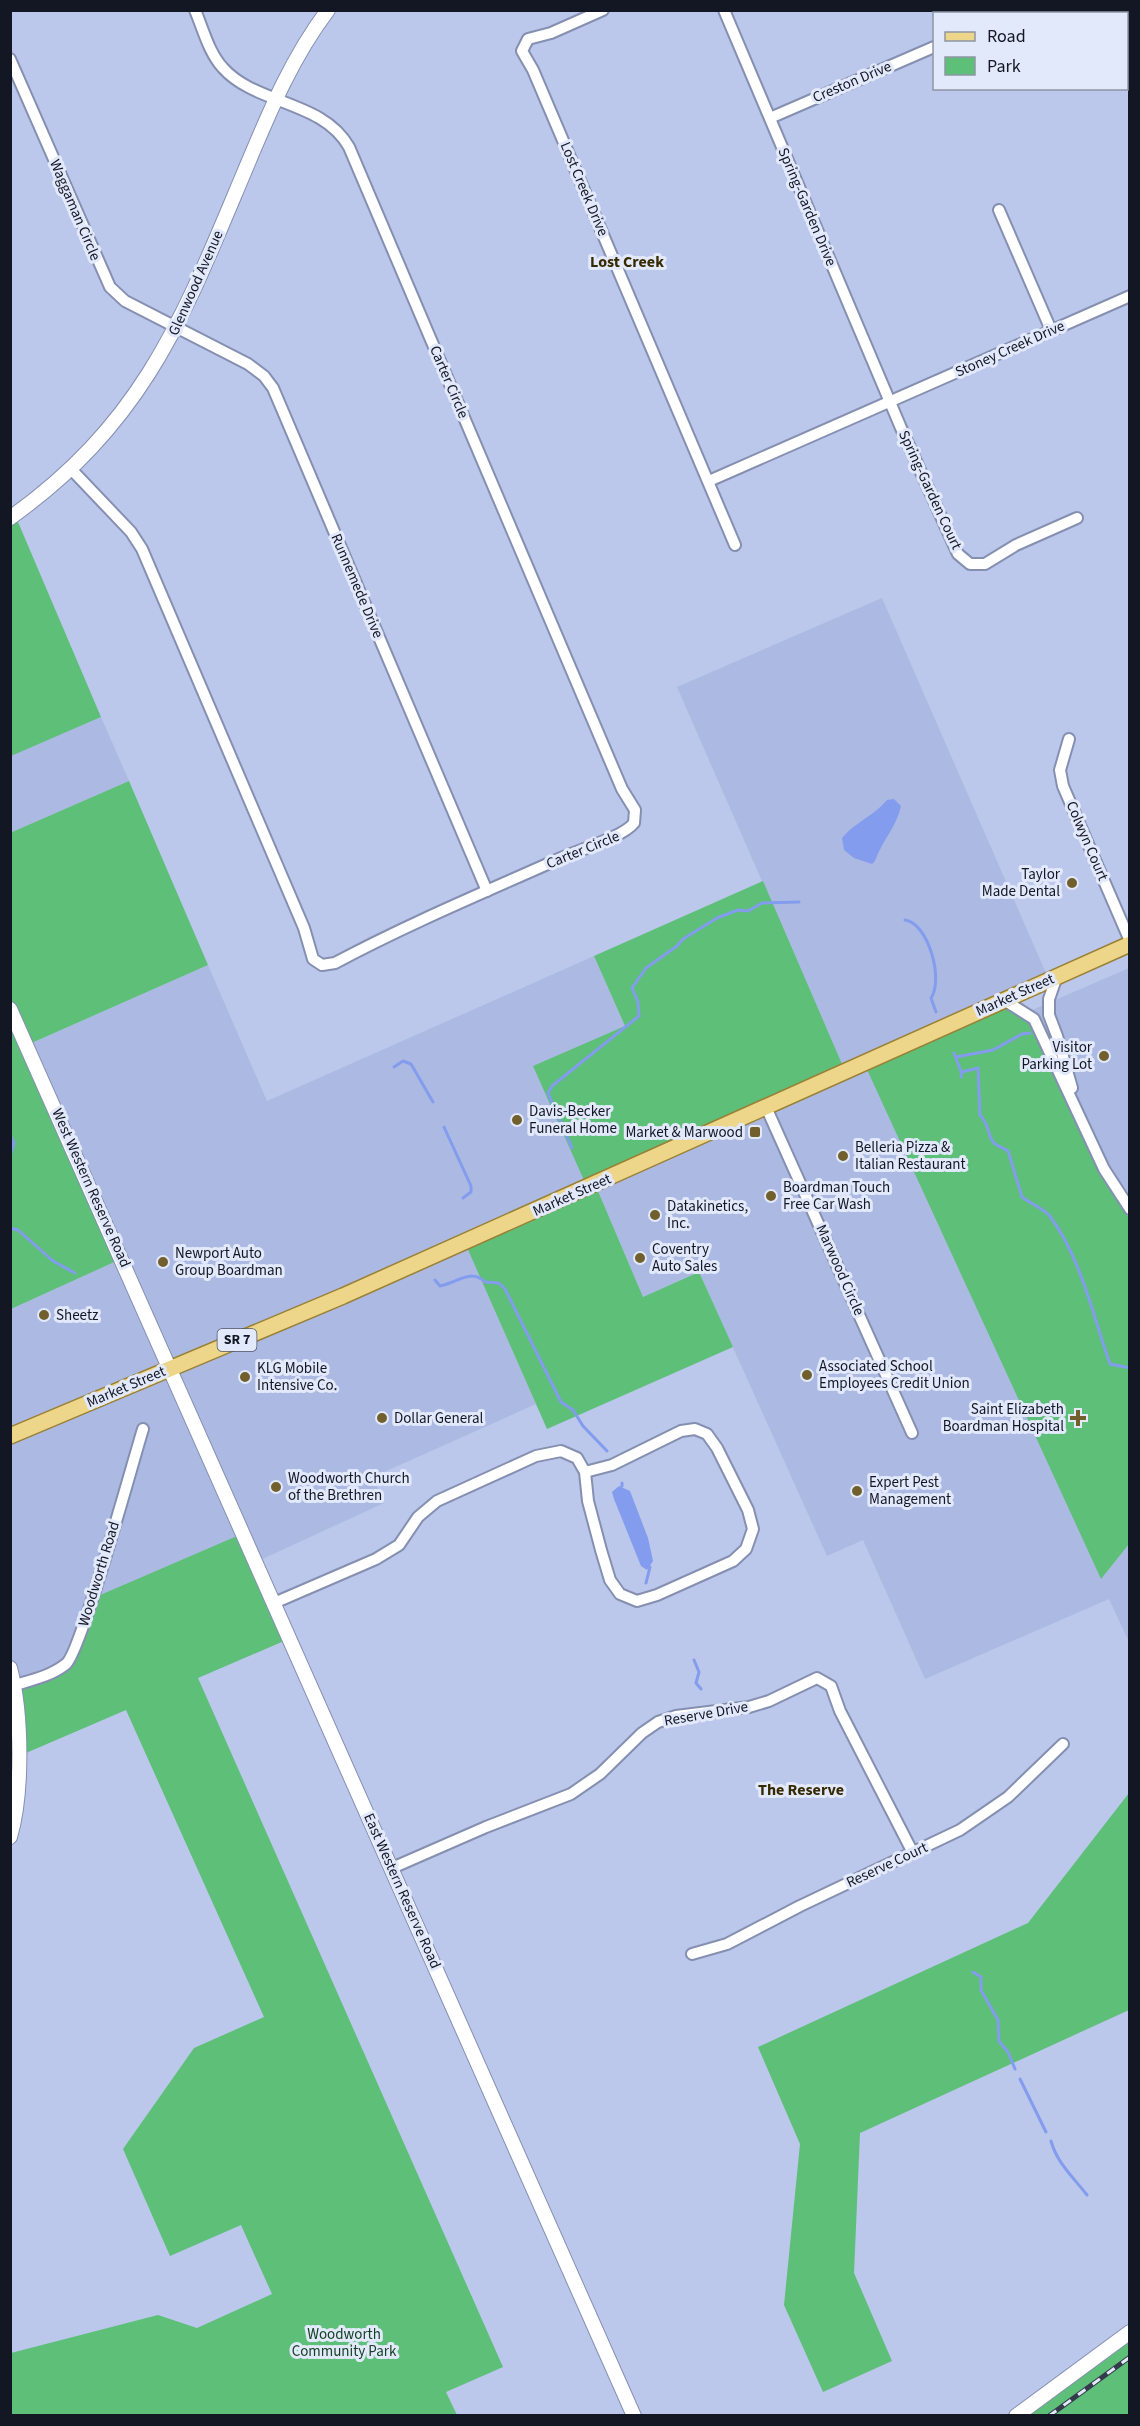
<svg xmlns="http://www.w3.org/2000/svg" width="1140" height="2426" viewBox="0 0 1140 2426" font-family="'Source Sans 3',sans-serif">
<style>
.built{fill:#acbae3}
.green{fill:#5ebf78}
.water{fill:#839ced}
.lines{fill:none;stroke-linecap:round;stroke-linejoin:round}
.stream{stroke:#839ced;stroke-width:3}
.street-casing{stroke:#8590b1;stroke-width:14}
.secondary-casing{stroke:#8590b1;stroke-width:16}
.primary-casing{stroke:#998034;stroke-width:18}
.street{stroke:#fff;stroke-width:10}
.secondary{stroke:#fff;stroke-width:14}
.primary{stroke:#edd58a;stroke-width:15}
.rail-casing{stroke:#34394b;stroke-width:5}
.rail{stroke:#e2e9fb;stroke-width:3;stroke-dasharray:9;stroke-linecap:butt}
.poi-dot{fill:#715f2d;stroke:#e2e9fb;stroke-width:2}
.labels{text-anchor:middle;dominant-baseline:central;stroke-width:6;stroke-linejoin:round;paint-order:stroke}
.shield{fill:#e2e9fb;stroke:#515664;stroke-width:1.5}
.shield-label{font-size:14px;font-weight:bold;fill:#131724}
.street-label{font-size:15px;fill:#131724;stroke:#e2e9fb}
.poi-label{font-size:15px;fill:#131724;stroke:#e2e9fb;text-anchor:start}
.park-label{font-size:15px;fill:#154222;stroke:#e2e9fb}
.neighbourhood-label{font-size:16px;font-weight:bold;fill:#372a00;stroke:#e2e9fb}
</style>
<rect width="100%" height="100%" fill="#bbc7eb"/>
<!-- built -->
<g class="built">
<path d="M882,598l167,382 -184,83 151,-46 113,-49v674l-20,-43 -184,80 -62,-139 -36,16 -128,-284 -56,25 -48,-113 250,-113 -168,-384z"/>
<path d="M101,717l28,64 -118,52 -1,-77z"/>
<path d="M594,956l31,70 -37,161 -123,56 71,161 -163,73 11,26 -128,59 -188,101 -57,24v-378l111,-51 -95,-213 181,-80 59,136z"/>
</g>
<!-- green -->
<g class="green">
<path d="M15,515l86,202 -90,39 -1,-238z"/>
<path d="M129,781l79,184 -181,80 96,213 -112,51 -1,-476z"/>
<path d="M763,881l82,190 -250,113 48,113 56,-25 34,75 -186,82 -82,-186 122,-56 -54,-121 92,-40 -31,-70z"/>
<path d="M1004,1000l28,23 69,152 28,43v326l-28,35 -237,-516z"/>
<path d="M244,1533l47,105 -93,40 305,689 -57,25 11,23 -446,1v-63l147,-38 39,13 75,-34 -31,-69 -71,31 -47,-107 71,-101 70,-31 -138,-307 -107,46 -4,-71 53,-22 23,-64z"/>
<path d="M1129,1793v217l-269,123 -6,140 38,88 -69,31 -39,-87 16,-161 -42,-97 270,-124z"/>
<path d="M1129,2332v83l-113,1z"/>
</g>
<!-- water -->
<g class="water">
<path d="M894,799l7,7c-4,20 -19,35 -26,55l-3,3 -18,-6 -10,-8 -2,-12c13,-16 32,-22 45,-38z"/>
<path d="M619,1486l11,5 18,47 5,23 -6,9 -6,-4 -27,-67 -2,-7z"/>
</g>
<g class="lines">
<!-- stream -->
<g class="stream">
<path d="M905,920c23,3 39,59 26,78l5,14"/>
<path d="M954,1053l8,21 -1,3"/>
<path d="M956,1057l37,-7 29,-16 8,-1"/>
<path d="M394,1067l9,-6 8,3 22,38"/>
<path d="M962,1072l16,-4 2,47c10,10 7,21 14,28 3,3 10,5 14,8l14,46c8,6 20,11 27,18 32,42 44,101 61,149l20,4"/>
<path d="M444,1127l27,59v6l-8,6"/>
<path d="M10,1135l4,8 -4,13"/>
<path d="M572,1148l-24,-55 4,-7 87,-70 -1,-14 -6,-14 14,-20 31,-22 6,-7 34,-21 21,-8 10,1 14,-8 37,-1"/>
<path d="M10,1228l8,2 35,31 22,12"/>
<path d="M435,1280l5,6c17,-3 30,-18 45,-4l14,1 6,6 56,113 12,8 10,16 24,25"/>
<path d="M622,1486v-3"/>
<path d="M646,1583l4,-16"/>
<path d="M694,1660l5,12 -3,11 5,6"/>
<path d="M973,1972l8,5v13l17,30 1,21 9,11 7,17"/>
<path d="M1020,2079l26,53"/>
<path d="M1051,2141c6,22 22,36 36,54"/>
</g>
<defs>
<g id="street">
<path d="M603,10l-52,23 -23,6 -6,12 11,19 202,475"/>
<path d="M724,10l177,418 57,126 12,10h15l31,-19 61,-27"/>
<path d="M1029,14h21"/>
<path d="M10,59l100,228 15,14 123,63 16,12 9,12 214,503"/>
<path d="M1126,62l4,5"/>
<path d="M770,118l164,-71"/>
<path d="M999,210l52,120"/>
<path d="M71,469l60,63 11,17 162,379 9,31 9,6 13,-2c73,-39 150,-71 226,-105 18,-8 62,-21 73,-35l1,-13 -13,-21 -273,-642c-27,-47 -93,-42 -126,-79 -14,-15 -20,-39 -28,-58"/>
<path d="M709,481l421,-185"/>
<path d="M1069,739l-9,31 3,16 67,155"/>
<path d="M1057,976l-8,23v16l8,21 15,52"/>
<path d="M1004,1000l30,19 70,150 26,40"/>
<path d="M766,1107l146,326"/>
<path d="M274,1603l102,-44 23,-14 19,-28 19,-16 99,-45 25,-5 16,7 8,14 3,29 13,49 9,30 10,14 17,7 20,-6 76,-34 13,-12 7,-20 -5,-19 -31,-62 -10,-14 -12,-5 -14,2 -69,34 -27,7"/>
<path d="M15,1685c17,-5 36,-9 51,-21 15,-12 67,-203 77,-235"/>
<path d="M392,1868l94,-41 85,-33 29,-20 42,-41 16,-11 18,-6 73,-9 20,-6 48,-23 14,8 9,25 73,142"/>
<path d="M692,1954l35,-10 73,-38 160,-76 48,-33 55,-53"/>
</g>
<g id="secondary">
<path d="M10,518c134,-96 172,-198 233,-343 24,-57 47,-115 85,-165"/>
<path d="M10,1009l624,1407"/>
<path d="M10,1668c12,45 13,125 0,169"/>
<path d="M1016,2416l114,-84"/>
</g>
<path id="primary" d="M10,1436l333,-140 787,-352"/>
</defs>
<!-- street casing -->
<use href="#street" class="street-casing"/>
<!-- secondary casing -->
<use href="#secondary" class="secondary-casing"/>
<!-- primary casing -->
<use href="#primary" class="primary-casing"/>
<!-- street -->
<use href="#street" class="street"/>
<!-- secondary -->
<use href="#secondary" class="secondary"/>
<!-- primary -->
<use href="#primary" class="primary"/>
<defs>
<path id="rail" d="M1049,2416l81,-59"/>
</defs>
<!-- rail casing -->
<use href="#rail" class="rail-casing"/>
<!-- rail -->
<use href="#rail" class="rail"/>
</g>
<!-- markers -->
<g class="poi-dot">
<circle cx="1072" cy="883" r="6"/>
<circle cx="1104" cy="1056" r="6"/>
<circle cx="517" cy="1120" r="6"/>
<rect x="749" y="1126" width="12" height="12" rx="3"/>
<circle cx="843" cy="1156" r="6"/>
<circle cx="771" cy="1196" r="6"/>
<circle cx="655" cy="1215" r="6"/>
<circle cx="640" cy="1258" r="6"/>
<circle cx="163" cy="1262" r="6"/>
<circle cx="44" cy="1315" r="6"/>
<circle cx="807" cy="1375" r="6"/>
<circle cx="245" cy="1377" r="6"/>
<circle cx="382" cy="1418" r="6"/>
<path d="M1075 1409h6v6h6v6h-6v6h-6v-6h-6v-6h6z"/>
<circle cx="276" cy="1487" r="6"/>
<circle cx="857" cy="1491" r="6"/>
</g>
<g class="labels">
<!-- shield labels -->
<rect class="shield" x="217.5" y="1329" width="39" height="22" rx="4.5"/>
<g class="shield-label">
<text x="237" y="1340">SR 7</text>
</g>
<!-- street labels -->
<g class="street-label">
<text transform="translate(852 82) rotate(-23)">Creston Drive</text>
<text transform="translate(584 189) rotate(67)">Lost Creek Drive</text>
<text transform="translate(807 207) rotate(67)">Spring-Garden Drive</text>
<text transform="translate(75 210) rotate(67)">Waggaman Circle</text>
<text transform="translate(196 283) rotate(-66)">Glenwood Avenue</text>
<text transform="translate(1010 349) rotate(-24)">Stoney Creek Drive</text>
<text transform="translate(449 382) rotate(67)">Carter Circle</text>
<text transform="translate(930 490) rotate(65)">Spring-Garden Court</text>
<text transform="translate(357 586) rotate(67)">Runnemede Drive</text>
<text transform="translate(1087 841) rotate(67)">Colwyn Court</text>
<text transform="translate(583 850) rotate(-22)">Carter Circle</text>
<text transform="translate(1015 995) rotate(-24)">Market Street</text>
<text transform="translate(91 1188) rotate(66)">West Western Reserve Road</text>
<text transform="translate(572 1195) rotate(-24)">Market Street</text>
<text transform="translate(840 1270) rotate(66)">Marwood Circle</text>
<text transform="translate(126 1387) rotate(-23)">Market Street</text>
<text transform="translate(99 1574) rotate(-73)">Woodworth Road</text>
<text transform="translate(706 1714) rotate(-10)">Reserve Drive</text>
<text transform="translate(887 1865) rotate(-25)">Reserve Court</text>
<text transform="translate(402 1891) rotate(66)">East Western Reserve Road</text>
</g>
<!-- poi labels -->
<g class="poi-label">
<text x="1060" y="874" text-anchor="end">Taylor<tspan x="1060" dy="17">Made Dental</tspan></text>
<text x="1092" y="1047" text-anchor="end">Visitor<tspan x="1092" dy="17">Parking Lot</tspan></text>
<text x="529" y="1111">Davis-Becker<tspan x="529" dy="17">Funeral Home</tspan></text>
<text x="743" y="1132" text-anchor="end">Market &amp; Marwood</text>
<text x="855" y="1147">Belleria Pizza &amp;<tspan x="855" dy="17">Italian Restaurant</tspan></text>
<text x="783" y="1187">Boardman Touch<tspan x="783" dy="17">Free Car Wash</tspan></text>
<text x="667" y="1206">Datakinetics,<tspan x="667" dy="17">Inc.</tspan></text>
<text x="652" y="1249">Coventry<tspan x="652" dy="17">Auto Sales</tspan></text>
<text x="175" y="1253">Newport Auto<tspan x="175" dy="17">Group Boardman</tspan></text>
<text x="56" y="1315">Sheetz</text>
<text x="819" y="1366">Associated School<tspan x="819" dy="17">Employees Credit Union</tspan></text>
<text x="257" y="1368">KLG Mobile<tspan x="257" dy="17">Intensive Co.</tspan></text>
<text x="1064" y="1409" text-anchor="end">Saint Elizabeth<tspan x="1064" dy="17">Boardman Hospital</tspan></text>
<text x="394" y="1418">Dollar General</text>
<text x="288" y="1478">Woodworth Church<tspan x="288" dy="17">of the Brethren</tspan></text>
<text x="869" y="1482">Expert Pest<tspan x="869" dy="17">Management</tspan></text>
</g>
<!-- park labels -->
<g class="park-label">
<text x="344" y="2334">Woodworth<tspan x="344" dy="17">Community Park</tspan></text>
</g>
<!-- neighbourhood labels -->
<g class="neighbourhood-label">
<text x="627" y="262">Lost Creek</text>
<text x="801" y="1790">The Reserve</text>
</g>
</g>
<!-- border -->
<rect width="1140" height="2426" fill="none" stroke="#131724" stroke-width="24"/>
<!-- legend -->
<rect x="933" y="12" width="195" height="78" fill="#e2e9fb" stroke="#8f95a5" stroke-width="1.5"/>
<rect x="945" y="32" width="30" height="9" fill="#edd58a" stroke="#8f95a5" stroke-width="1.5"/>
<text x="987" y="42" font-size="18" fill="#131724">Road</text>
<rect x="945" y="57" width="30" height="18" fill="#5ebf78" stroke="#8f95a5" stroke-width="1.5"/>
<text x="987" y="72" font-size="18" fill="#131724">Park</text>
</svg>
